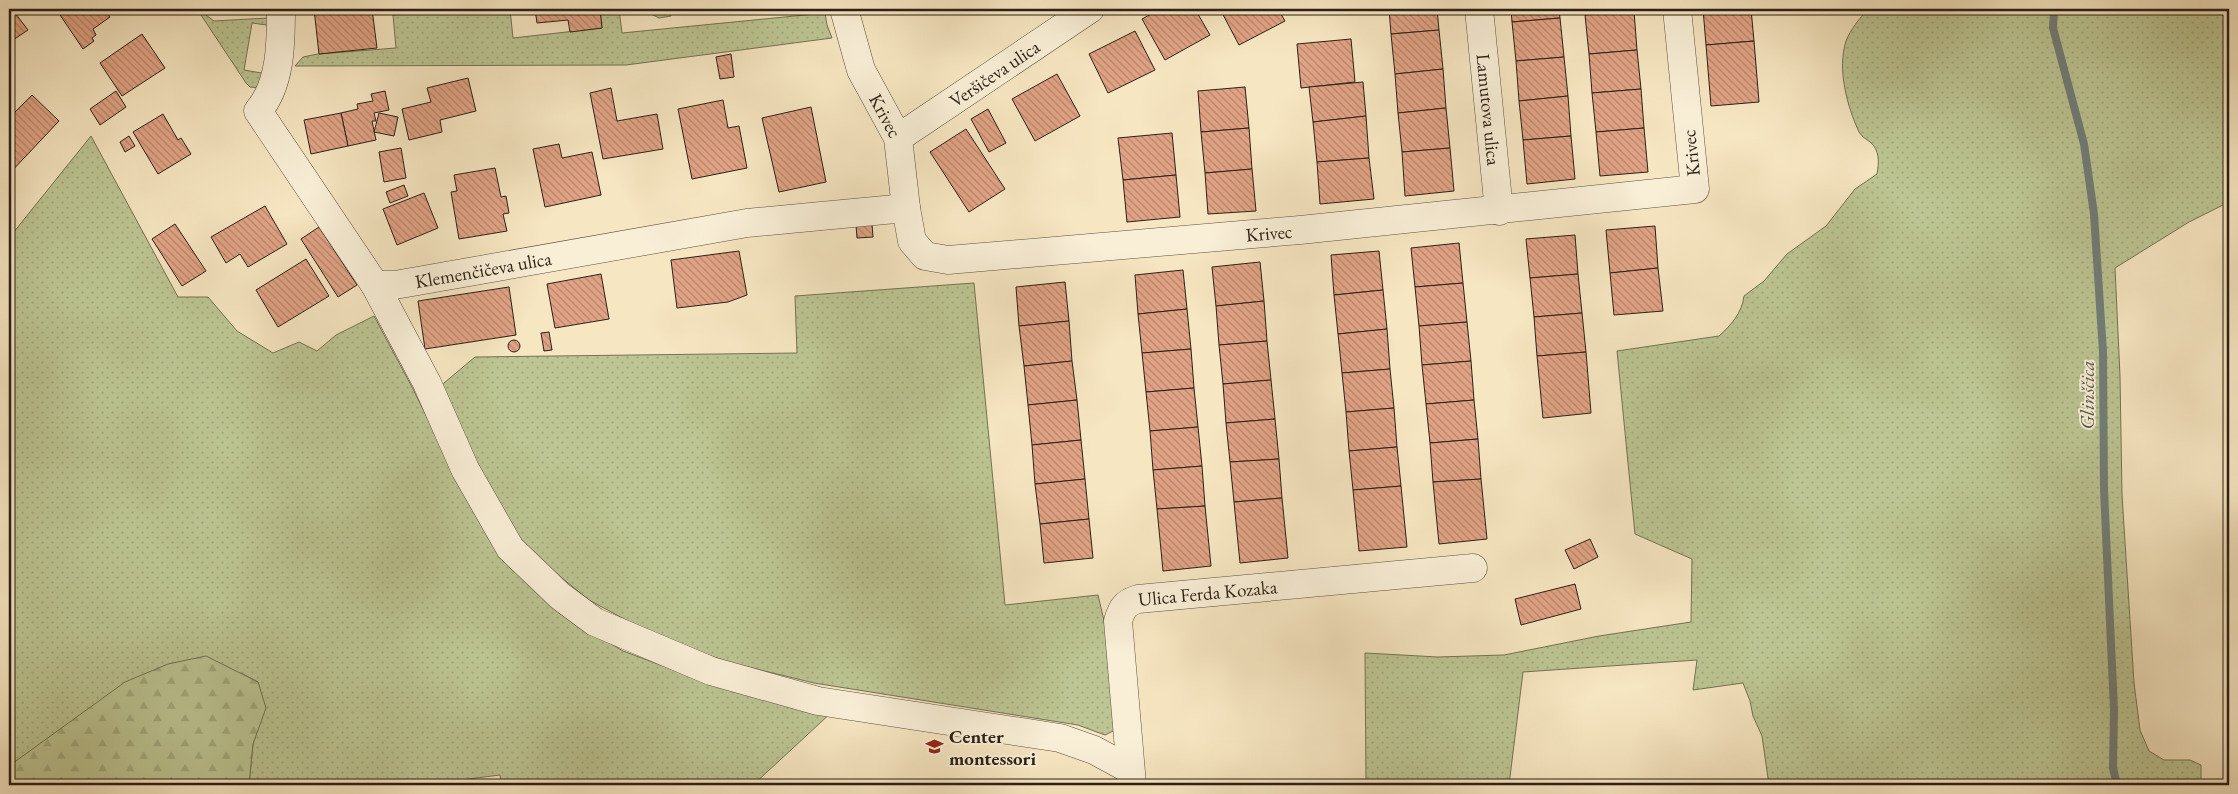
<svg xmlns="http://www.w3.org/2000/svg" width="2238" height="794" viewBox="0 0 2238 794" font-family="'EB Garamond',serif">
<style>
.grass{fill:url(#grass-dots);stroke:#747254}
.forest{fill:url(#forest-firs);stroke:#747254}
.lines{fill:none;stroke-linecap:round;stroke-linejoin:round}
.stream{stroke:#717e79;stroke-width:8}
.building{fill:url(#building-back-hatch);stroke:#2b1f15}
.minor-casing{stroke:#5e5140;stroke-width:29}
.minor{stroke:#f9efd7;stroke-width:28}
.labels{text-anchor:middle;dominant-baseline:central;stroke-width:4;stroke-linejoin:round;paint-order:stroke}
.street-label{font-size:19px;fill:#2b1f15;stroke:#f9efd7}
.poi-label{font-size:19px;font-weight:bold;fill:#2b1f15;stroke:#f9efd7;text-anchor:start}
.water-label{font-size:20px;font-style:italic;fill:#54564f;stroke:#f9efd7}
</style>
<defs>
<pattern id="grass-dots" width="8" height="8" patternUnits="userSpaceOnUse" patternTransform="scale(1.25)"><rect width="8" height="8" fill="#bcc593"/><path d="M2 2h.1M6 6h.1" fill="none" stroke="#a2a97e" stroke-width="1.8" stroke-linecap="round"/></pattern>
<pattern id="forest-firs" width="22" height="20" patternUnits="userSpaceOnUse" patternTransform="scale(1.25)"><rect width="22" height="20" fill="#bcc593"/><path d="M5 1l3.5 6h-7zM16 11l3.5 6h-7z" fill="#a2a97e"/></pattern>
<pattern id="building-back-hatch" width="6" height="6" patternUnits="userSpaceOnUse" patternTransform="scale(1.25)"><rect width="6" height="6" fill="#e1a385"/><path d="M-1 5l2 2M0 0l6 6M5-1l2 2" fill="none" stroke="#b7846c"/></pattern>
</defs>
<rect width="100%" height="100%" fill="#f6e6c1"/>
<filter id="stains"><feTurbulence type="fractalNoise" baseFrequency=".004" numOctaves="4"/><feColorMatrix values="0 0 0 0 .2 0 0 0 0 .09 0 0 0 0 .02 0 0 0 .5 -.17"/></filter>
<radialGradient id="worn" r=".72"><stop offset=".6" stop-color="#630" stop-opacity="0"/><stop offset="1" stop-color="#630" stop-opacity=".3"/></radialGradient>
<!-- grass -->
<g class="grass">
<path d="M197,9h7l2,6 8,6 54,-3 6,8 -22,-3 -8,47 23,4 -7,14 -10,-1 -4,-4z"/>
<path d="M458,9h52l3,29 89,-10 -2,-19h19l3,24 203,-20 2,12 5,13 -206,27 -331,1 8,-9 15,-3 78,-6 -3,-33z"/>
<path d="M641,9h29l1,7 -12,2z"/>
<path d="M1868,9h361v193l-40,20 -74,46 5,108 2,119 12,188 6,47 9,21 15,9h26l11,5v14l-5,6h-427l-7,-49 -9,-20 -3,-15 -7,-18 -50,7 4,-30 -174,12 -14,113h-143l-1,-132 73,4 66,-2 95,-19 92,-14 1,-63 -57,-25 -18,-183 102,-15c12,-11 23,-23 25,-40l20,-15 23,-27 39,-28 29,-37 22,-15c2,-11 3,-24 -7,-32 -4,-3 -9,-6 -11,-10 -12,-26 -22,-63 -13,-91 4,-11 14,-23 22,-32z"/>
<path d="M91,136l87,161h30l29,34 36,22 26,-11 18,9 19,-16 38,-19 39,73 46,94 58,87 42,43 64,38 64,24 146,36 -80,74h-252l-1,-10 -79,10h-172l4,-41 12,-36 -7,-26 -17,-9 -192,65 -40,28v-528z"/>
<path d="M974,283l31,322 93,-10 8,34 13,88 -6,14 -8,4 -27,-10 -264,-42 -82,-20 -69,-23 -74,-40 -38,-31 -37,-37 -40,-62 -36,-82 37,-31 322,-4 -2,-57z"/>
</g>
<!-- forest -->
<path class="forest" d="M206,656l52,26 8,26 -13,36 -4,41h-240v-19l116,-84 43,-18z"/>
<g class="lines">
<!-- stream -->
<path class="stream" d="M2054,9l-1,19 31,116 10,70 9,138 1,138 10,220 -1,58 4,17"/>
</g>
<!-- building -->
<g class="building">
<path d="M9,9h3l16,21 -15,10 -4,-6z"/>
<path d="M56,9h48l6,8 -17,12 3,6 -4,3 2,3 -11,8z"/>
<path d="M314,9h58l5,39 -58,6z"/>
<path d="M535,9h65l2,19 -32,4 -2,-12 -31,3z"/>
<path d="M1160,9h35l15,26 -45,25 -23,-41z"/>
<path d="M1220,9h58l7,12 -46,24z"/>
<path d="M1389,9h48l2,21 -48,4z"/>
<path d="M1511,9h48l1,9 -48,4z"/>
<path d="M1585,9h49v2l-49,4z"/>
<path d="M1703,9h48l3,32 -48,4z"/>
<path d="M1634,11l3,39 -48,4 -4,-39z"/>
<path d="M1560,18l4,39 -48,4 -4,-39z"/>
<path d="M1439,30l4,39 -48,5 -4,-40z"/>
<path d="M1135,31l20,39 -47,23 -19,-39z"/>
<path d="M142,34l23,34 -43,28 -22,-33z"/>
<path d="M1351,39l4,43 -54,6 -4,-44z"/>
<path d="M1754,41l5,61 -48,4 -5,-61z"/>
<path d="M1637,50l4,39 -49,4 -3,-39z"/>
<path d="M731,54l3,23 -14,2 -4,-22z"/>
<path d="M1564,57l4,39 -49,5 -3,-40z"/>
<path d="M1443,69l3,39 -48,5 -3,-39z"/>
<path d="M1057,74l23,42 -45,25 -23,-42z"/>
<path d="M468,78l8,33 -36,9 2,12 -33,8 -7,-31 29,-7 -4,-14z"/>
<path d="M1363,82l3,34 -53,6 -4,-35z"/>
<path d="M1245,87l4,41 -48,4 -3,-41z"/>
<path d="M611,88l6,33 40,-7 6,35 -60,10 -13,-66z"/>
<path d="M1641,89l3,39 -48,4 -4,-39z"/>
<path d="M116,91l10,16 -26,18 -10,-16z"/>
<path d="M385,91l4,19 -15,3 2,8h-4l4,19 -28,6 -7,-33 17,-4 -1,-5 16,-3 -2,-7z"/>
<path d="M32,95l27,26 -50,53v-56z"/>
<path d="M1568,96l3,40 -48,4 -4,-39z"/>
<path d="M723,100l5,28 11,-2 8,42 -55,11 -14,-70z"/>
<path d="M811,107l15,75 -47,10 -17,-74z"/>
<path d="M1446,108l4,40 -48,4 -4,-39z"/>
<path d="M988,109l18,34 -17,9 -18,-33z"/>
<path d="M341,113l7,33 -37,8 -7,-34z"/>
<path d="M379,113l19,4 -4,19 -20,-4z"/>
<path d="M163,114l15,26 3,-2 10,16 -33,20 -25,-42z"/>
<path d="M1366,116l3,42 -52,4 -4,-40z"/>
<path d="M1249,128l3,41 -47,4 -4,-41z"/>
<path d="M1644,128l4,44 -48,4 -4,-44z"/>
<path d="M966,129l39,60 -36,23 -39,-60z"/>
<path d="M1172,133l4,42 -53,5 -5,-42z"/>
<path d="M129,136l6,10 -10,6 -5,-10z"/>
<path d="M1571,136l4,43 -48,5 -4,-44z"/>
<path d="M559,144l3,14 30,-6 9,43 -56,12 -12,-58z"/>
<path d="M401,148l5,30 -22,4 -5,-30z"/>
<path d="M1450,148l4,43 -49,5 -3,-44z"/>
<path d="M1369,158l5,41 -54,5 -3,-42z"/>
<path d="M495,168l6,29 5,-1 3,17 -6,1 4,17 -48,8 -8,-47 6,-1 -3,-16z"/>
<path d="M1252,169l4,42 -48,3 -3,-41z"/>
<path d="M1176,175l4,42 -53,5 -4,-42z"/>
<path d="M404,185l4,11 -18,7 -4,-11z"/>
<path d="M424,193l14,35 -41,17 -14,-36z"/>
<path d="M265,206l22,38 -39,23 -8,-13 -14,9 -15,-26z"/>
<path d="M175,224l31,47 -24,15 -30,-47z"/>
<path d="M872,224l1,13 -16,1 -1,-13z"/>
<path d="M1655,226l3,42 -48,5 -4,-43z"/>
<path d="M319,227l38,58 -19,12 -37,-58z"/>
<path d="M1575,235l3,39 -48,4 -4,-39z"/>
<path d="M1459,243l4,40 -48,4 -4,-39z"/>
<path d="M739,251l8,44 -19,7 -51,6 -6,-48z"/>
<path d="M1379,251l4,39 -49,5 -3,-40z"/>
<path d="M306,259l23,37 -51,31 -22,-37z"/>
<path d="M1260,262l4,39 -48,5 -4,-39z"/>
<path d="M1658,268l5,43 -49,4 -4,-42z"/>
<path d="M1183,270l4,39 -49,5 -3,-39z"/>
<path d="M601,274l8,45 -54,9 -8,-44z"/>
<path d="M1578,274l4,39 -48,4 -4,-39z"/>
<path d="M1065,282l4,39 -50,5 -3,-39z"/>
<path d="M1463,283l4,39 -48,4 -4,-39z"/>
<path d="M509,287l7,48 -91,14 -7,-48z"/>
<path d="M1383,290l4,39 -49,5 -4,-39z"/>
<path d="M1264,301l3,40 -48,4 -3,-39z"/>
<path d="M1187,309l4,40 -49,4 -4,-39z"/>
<path d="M1582,313l4,39 -49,4 -3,-39z"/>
<path d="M1069,321l3,40 -48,5 -5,-40z"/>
<path d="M1467,322l4,39 -49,4 -3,-39z"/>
<path d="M1387,329l3,40 -48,4 -4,-39z"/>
<path d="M549,332l3,18 -8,1 -3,-18z"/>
<circle cx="514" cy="346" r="6"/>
<path d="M1267,341l4,39 -48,4 -4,-39z"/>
<path d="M1191,349l3,39 -48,4 -4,-39z"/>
<path d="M1586,352l5,61 -48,5 -6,-62z"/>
<path d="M1072,361l5,39 -49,5 -4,-39z"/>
<path d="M1471,361l3,39 -48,4 -4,-39z"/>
<path d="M1390,369l4,39 -48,4 -4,-39z"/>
<path d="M1271,380l4,39 -49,4 -3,-39z"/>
<path d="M1194,388l4,39 -48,4 -4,-39z"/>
<path d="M1077,400l4,40 -49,5 -4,-40z"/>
<path d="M1474,400l4,39 -48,4 -4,-39z"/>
<path d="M1394,408l3,39 -48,4 -3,-39z"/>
<path d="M1275,419l4,40 -49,3 -4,-39z"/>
<path d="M1198,427l4,39 -49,4 -3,-39z"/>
<path d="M1478,439l3,40 -48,3 -3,-39z"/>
<path d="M1081,440l4,39 -50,5 -3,-39z"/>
<path d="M1397,447l4,39 -48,4 -4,-39z"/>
<path d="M1279,459l3,39 -48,4 -4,-40z"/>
<path d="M1202,466l3,40 -48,3 -4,-39z"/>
<path d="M1085,479l4,40 -49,5 -5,-40z"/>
<path d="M1481,479l6,60 -48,5 -6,-62z"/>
<path d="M1401,486l6,61 -48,4 -6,-61z"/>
<path d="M1282,498l6,60 -48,5 -6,-61z"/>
<path d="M1205,506l6,60 -48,5 -6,-62z"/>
<path d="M1089,519l4,39 -49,5 -4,-39z"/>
<path d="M1590,539l8,18 -24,12 -9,-19z"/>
<path d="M1575,584l6,25 -60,16 -6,-26z"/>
</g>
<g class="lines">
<defs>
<g id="minor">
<path id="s1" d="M281,9c0,33 0,76 -23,102l117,174h20l352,-62 159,-15"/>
<path id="s2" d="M844,9l17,61 37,68 8,70 6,33 13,15 23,4 352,-30 395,-41 -18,-180"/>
<path id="s3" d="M1479,9l20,202"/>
<path id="s4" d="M898,138l192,-129"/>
<path d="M375,285l52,98 38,86 45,79 50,48 35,26 116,49 107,30 242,37 34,12 35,19"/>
<path id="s5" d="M1132,784l-14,-163c4,-13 7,-18 20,-22l335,-31"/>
</g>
</defs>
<!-- minor casing -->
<use href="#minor" class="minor-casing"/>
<!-- minor -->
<use href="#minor" class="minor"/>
</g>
<!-- icons -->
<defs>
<symbol id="school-bare" viewBox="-9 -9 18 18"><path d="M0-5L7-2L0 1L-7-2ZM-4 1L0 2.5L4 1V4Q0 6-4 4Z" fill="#8f2418" stroke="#f9efd7" stroke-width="2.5" paint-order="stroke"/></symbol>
</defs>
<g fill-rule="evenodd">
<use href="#school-bare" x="922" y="734" width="25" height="25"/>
</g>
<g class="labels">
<!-- street labels -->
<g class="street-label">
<text stroke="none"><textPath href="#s4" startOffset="116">Veršičeva ulica</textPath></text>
<text stroke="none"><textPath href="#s3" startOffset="101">Lamutova ulica</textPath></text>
<text stroke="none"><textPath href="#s2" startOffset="115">Krivec</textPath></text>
<text transform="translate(1691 153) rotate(-96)">Krivec</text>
<text stroke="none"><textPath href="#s2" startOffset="610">Krivec</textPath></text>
<text stroke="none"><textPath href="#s1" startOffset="426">Klemenčičeva ulica</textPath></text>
<text stroke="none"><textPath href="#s5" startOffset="265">Ulica Ferda Kozaka</textPath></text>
</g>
<!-- poi labels -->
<g class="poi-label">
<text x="949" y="736">Center<tspan x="949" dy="22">montessori</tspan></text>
</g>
<!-- water labels -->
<g class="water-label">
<text transform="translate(2087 395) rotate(-90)">Glinščica</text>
</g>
</g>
<!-- margin -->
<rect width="2238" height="794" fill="none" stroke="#f6e6c1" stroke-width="30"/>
<rect x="10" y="10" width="2218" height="774" fill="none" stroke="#2b1f15" stroke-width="2.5"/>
<rect x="15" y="15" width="2208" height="764" fill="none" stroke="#2b1f15"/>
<rect width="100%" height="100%" filter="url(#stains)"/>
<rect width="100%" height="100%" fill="url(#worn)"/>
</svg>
